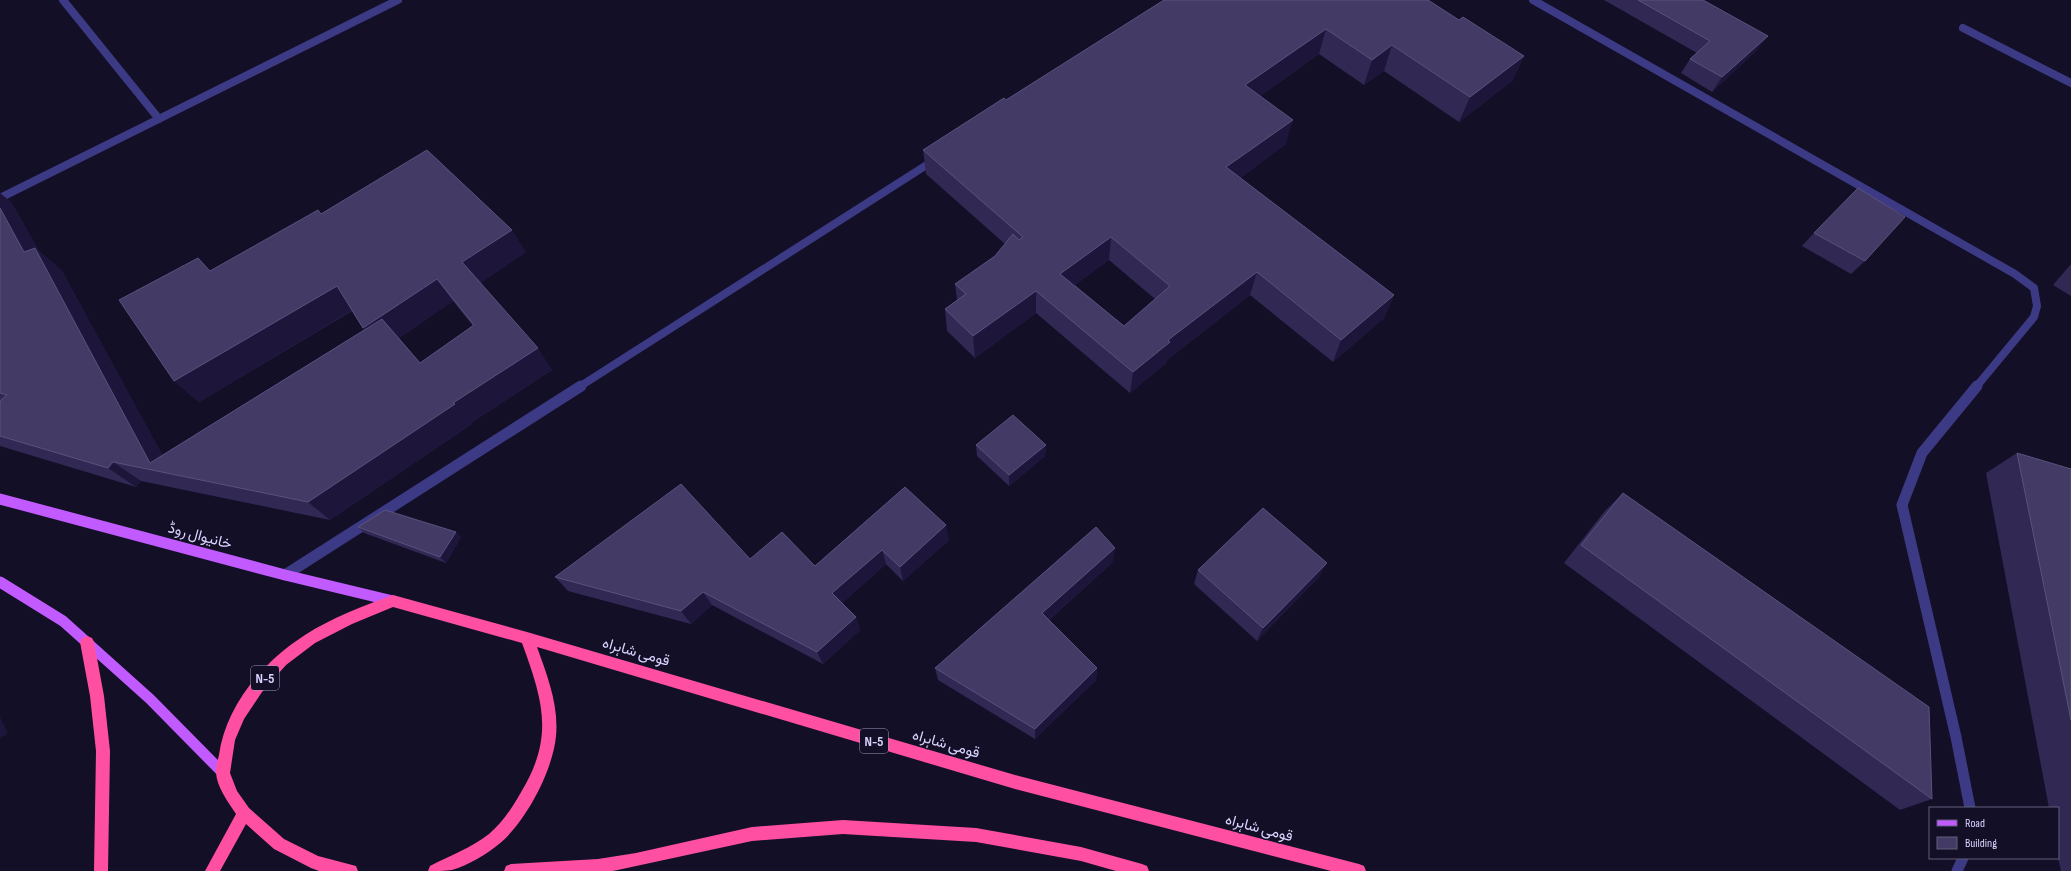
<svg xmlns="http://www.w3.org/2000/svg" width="2071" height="871" viewBox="0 0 2071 871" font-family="'Sofia Sans Condensed',Vazirmatn,sans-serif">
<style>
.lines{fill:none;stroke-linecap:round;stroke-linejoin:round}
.minor-far1{stroke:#3d3a85;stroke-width:8}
.minor{stroke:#3d3a85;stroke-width:11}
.major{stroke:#c25bff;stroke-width:11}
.highway{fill:#ff4fa3;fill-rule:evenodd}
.wall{fill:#312854;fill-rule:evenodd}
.shaded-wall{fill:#1d163a}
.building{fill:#433a66;stroke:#5a527e;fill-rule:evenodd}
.labels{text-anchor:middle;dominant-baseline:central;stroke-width:3;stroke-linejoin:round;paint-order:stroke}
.shield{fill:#130f26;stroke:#9e99be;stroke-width:1}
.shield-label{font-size:14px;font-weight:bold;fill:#d9d4ff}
.street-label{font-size:15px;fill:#d9d4ff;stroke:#130f26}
</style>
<rect width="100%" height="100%" fill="#130f26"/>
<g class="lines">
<!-- minor-far1 -->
<g class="minor-far1">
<path d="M63,0l96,119"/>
<path d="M1533,0l482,274 19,14 3,18 -3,11 -58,70"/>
<path d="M1963,28l108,55"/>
<path d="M0,198l398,-198"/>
<path d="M579,387l357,-228"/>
</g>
<!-- minor -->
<g class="minor">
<path d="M285,575l296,-189"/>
<path d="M1970,808l-14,-71 -54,-232 20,-52 55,-67"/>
<path d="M1957,871l6,-13"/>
</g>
<!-- major -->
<g class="major">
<path d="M0,499l285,76 108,26"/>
<path d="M0,582l63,39 87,78 73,74"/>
</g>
<!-- highway -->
<g class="highway">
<path d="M393,595l134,37 488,143 344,89 5,2 2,5h-35l-316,-82 -478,-142c10,28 22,58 19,89 -3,34 -30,86 -57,108 -13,11 -31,21 -47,26 -7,1 -17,1 -24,1l2,-5c19,-10 41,-18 59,-32 13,-11 23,-26 31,-40 35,-57 23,-93 2,-151l-129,-36 -41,17 -37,19 -29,22 -24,27 -18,27 -9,21 -5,33 7,18 12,17 35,31 34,17 38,10 2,5h-39l-8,-3 -37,-19 -28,-25 -26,47h-15l31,-57c-8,-12 -19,-27 -20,-41 -1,-5 2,-13 3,-18 7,-50 44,-93 86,-120 26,-17 58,-29 88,-40z"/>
<path d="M87,636l5,2 2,4 10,54 6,55 -2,120h-14l2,-120 -6,-55 -10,-54 2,-4z"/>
<path d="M843,820l133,8 105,19 61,17 5,2 2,5h-33l-35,-10 -105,-19 -133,-8 -91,7 -139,30h-109l2,-5 5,-2 87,-5 38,-6 116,-26z"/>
</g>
</g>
<!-- wall -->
<g class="wall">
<path d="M1164,0l295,20 65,36 -12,25 -53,41 -75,-51 -20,14 -45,-31 -59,42 26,48 -46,34 154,117 -10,23 -51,44 -83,-67 -83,65 -1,3 -36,30 -94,-80 -61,45 -28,-27 -2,-22 12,-9 -2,-16 40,-28 10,-12 -79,-70 -3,-24 83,-50zM1109,260l46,39 -31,27 -49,-41z"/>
<path d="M1604,0h99l54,50 -45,42 -31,-19 9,-14 7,-6z"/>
<path d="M0,193l11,9 28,49 23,20 100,184 202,-125 -12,-19 -153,91 -25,-21 37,-110 111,-57 204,38 -46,31 72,87 -81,53 1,1 -142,96 -189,-39 -5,6 -136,-41zM453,301l20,25 -53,37 -21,-25z"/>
<path d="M1814,233l51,28 -14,13 -49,-28z"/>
<path d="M2071,264v32l-18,-11z"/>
<path d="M976,445h70l-1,11 -36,30 -32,-30z"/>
<path d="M2017,453l54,16v402h-10l-3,-13v-50h-9l-63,-335z"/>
<path d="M905,487l44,53 -46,41 -17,-17 -44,39 14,14 4,13 -37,34 -111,-59 -21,19 -123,-33 -13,-14 195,-18 65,7z"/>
<path d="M1623,493l309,306 -32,11 -336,-247 40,-51z"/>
<path d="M358,527l103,10 -15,26 -82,-30z"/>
<path d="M1113,562l-64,58 48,48 -1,12 -61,59 -97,-59 -3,-12z"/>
<path d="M1198,570l122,6 -63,65 -63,-57z"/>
</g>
<!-- shaded-wall -->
<g class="shaded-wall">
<path d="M1326,29l-7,25 -79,56 5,-25z"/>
<path d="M1768,36l-11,14 -45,42 10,-15z"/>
<path d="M1392,45l-8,26 -20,14 8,-25z"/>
<path d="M1524,56l-12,25 -53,41 11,-25z"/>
<path d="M1293,120l-7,24 -64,47 4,-24z"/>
<path d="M0,193l11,9 28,49 23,20 111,203 -23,-11 -126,-211 -24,-44z"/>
<path d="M512,230l14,22 -48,33 -16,-23z"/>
<path d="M1111,237l-2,23 -49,36v-22z"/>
<path d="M1257,272l-7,23 -83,65 -1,3 -36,30 3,-21 35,-32z"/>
<path d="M437,279l16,22 -71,49 -19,-22z"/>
<path d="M337,286l19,22 -157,94 -25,-21z"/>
<path d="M1036,291v22l-61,45 -2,-22z"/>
<path d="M1394,295l-10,23 -51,44 8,-22z"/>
<path d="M538,348l14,22 -81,53 1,1 -142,96 -22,-18 145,-99z"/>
<path d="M1046,445l-1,11 -36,30v-11z"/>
<path d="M113,462l28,19 -5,6 -28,-19z"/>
<path d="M946,525l3,15 -46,41 -3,-14z"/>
<path d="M456,532l5,5 -15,26 -6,-6z"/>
<path d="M1115,548l-2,14 -71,64v-13z"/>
<path d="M882,550l4,14 -48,43 -6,-14z"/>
<path d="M1327,563l-7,13 -63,65 6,-13z"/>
<path d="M703,592l9,13 -21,19 -10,-13z"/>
<path d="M856,617l4,13 -37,34 -6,-12z"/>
<path d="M1097,668l-1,12 -61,59v-10z"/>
<path d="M0,717l8,16 -8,6z"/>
</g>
<!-- building -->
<g class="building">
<path d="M1164,0h264l31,20 4,-3 61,39 -54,41 -78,-52 -20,15 -46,-31 -81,56 48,35 -67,47 168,128 -53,45 -84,-68 -89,68 2,2 -37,30 -97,-81 -63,45 -28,-27 21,-15 -11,-10 40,-28 18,-22 6,6 4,-3 -100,-87 81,-52 2,2zM1111,237l59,49 -46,40 -64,-52z"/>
<path d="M1638,0h65l65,36 -46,41 -32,-18 20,-18z"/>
<path d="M427,150l85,80 -50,32 76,86 -85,55 2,1 -147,98 -195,-40 -5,6 -108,-32v-35l7,-6 -7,-2v-185l24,44 11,-4 115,215 232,-144 38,44 54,-38 -37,-46 -74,49 -26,-42 -163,95 -55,-81 79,-42 12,13 108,-61 3,4z"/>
<path d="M1858,188l47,29 -40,44 -51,-28z"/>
<path d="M1013,415l33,30 -37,30 -33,-30z"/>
<path d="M2017,453l54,16v251z"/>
<path d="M681,484l69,75 32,-27 33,34 90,-79 41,38 -46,42 -18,-17 -50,43 24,24 -39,35 -114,-60 -22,19 -126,-34z"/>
<path d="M1623,493l306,214 3,92 -351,-254z"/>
<path d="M1263,508l64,55 -64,65 -65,-58z"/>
<path d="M385,510l71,22 -16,25 -82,-30z"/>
<path d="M1096,527l19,21 -73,65 55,55 -62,61 -100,-61z"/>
</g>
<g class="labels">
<!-- shield labels -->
<g class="shield">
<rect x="251" y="666" width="28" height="24" rx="3"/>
<rect x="860" y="729" width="28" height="24" rx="3"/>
</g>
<g class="shield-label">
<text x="265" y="678">N-5</text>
<text x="874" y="741">N-5</text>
</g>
<!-- street labels -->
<g class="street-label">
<text transform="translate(200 536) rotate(15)">خانیوال روڈ</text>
<text transform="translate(636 652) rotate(16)">قومی شاہراہ</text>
<text transform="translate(946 744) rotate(16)">قومی شاہراہ</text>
<text transform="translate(1259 828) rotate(15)">قومی شاہراہ</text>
</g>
</g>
<!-- legend -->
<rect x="1929" y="807" width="130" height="52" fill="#130f26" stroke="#625e7d"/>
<rect x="1937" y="820" width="20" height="6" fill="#c25bff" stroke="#625e7d"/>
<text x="1965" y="827" font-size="12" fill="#d9d4ff">Road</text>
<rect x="1937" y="837" width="20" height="12" fill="#433a66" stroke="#625e7d"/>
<text x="1965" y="847" font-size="12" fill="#d9d4ff">Building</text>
</svg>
